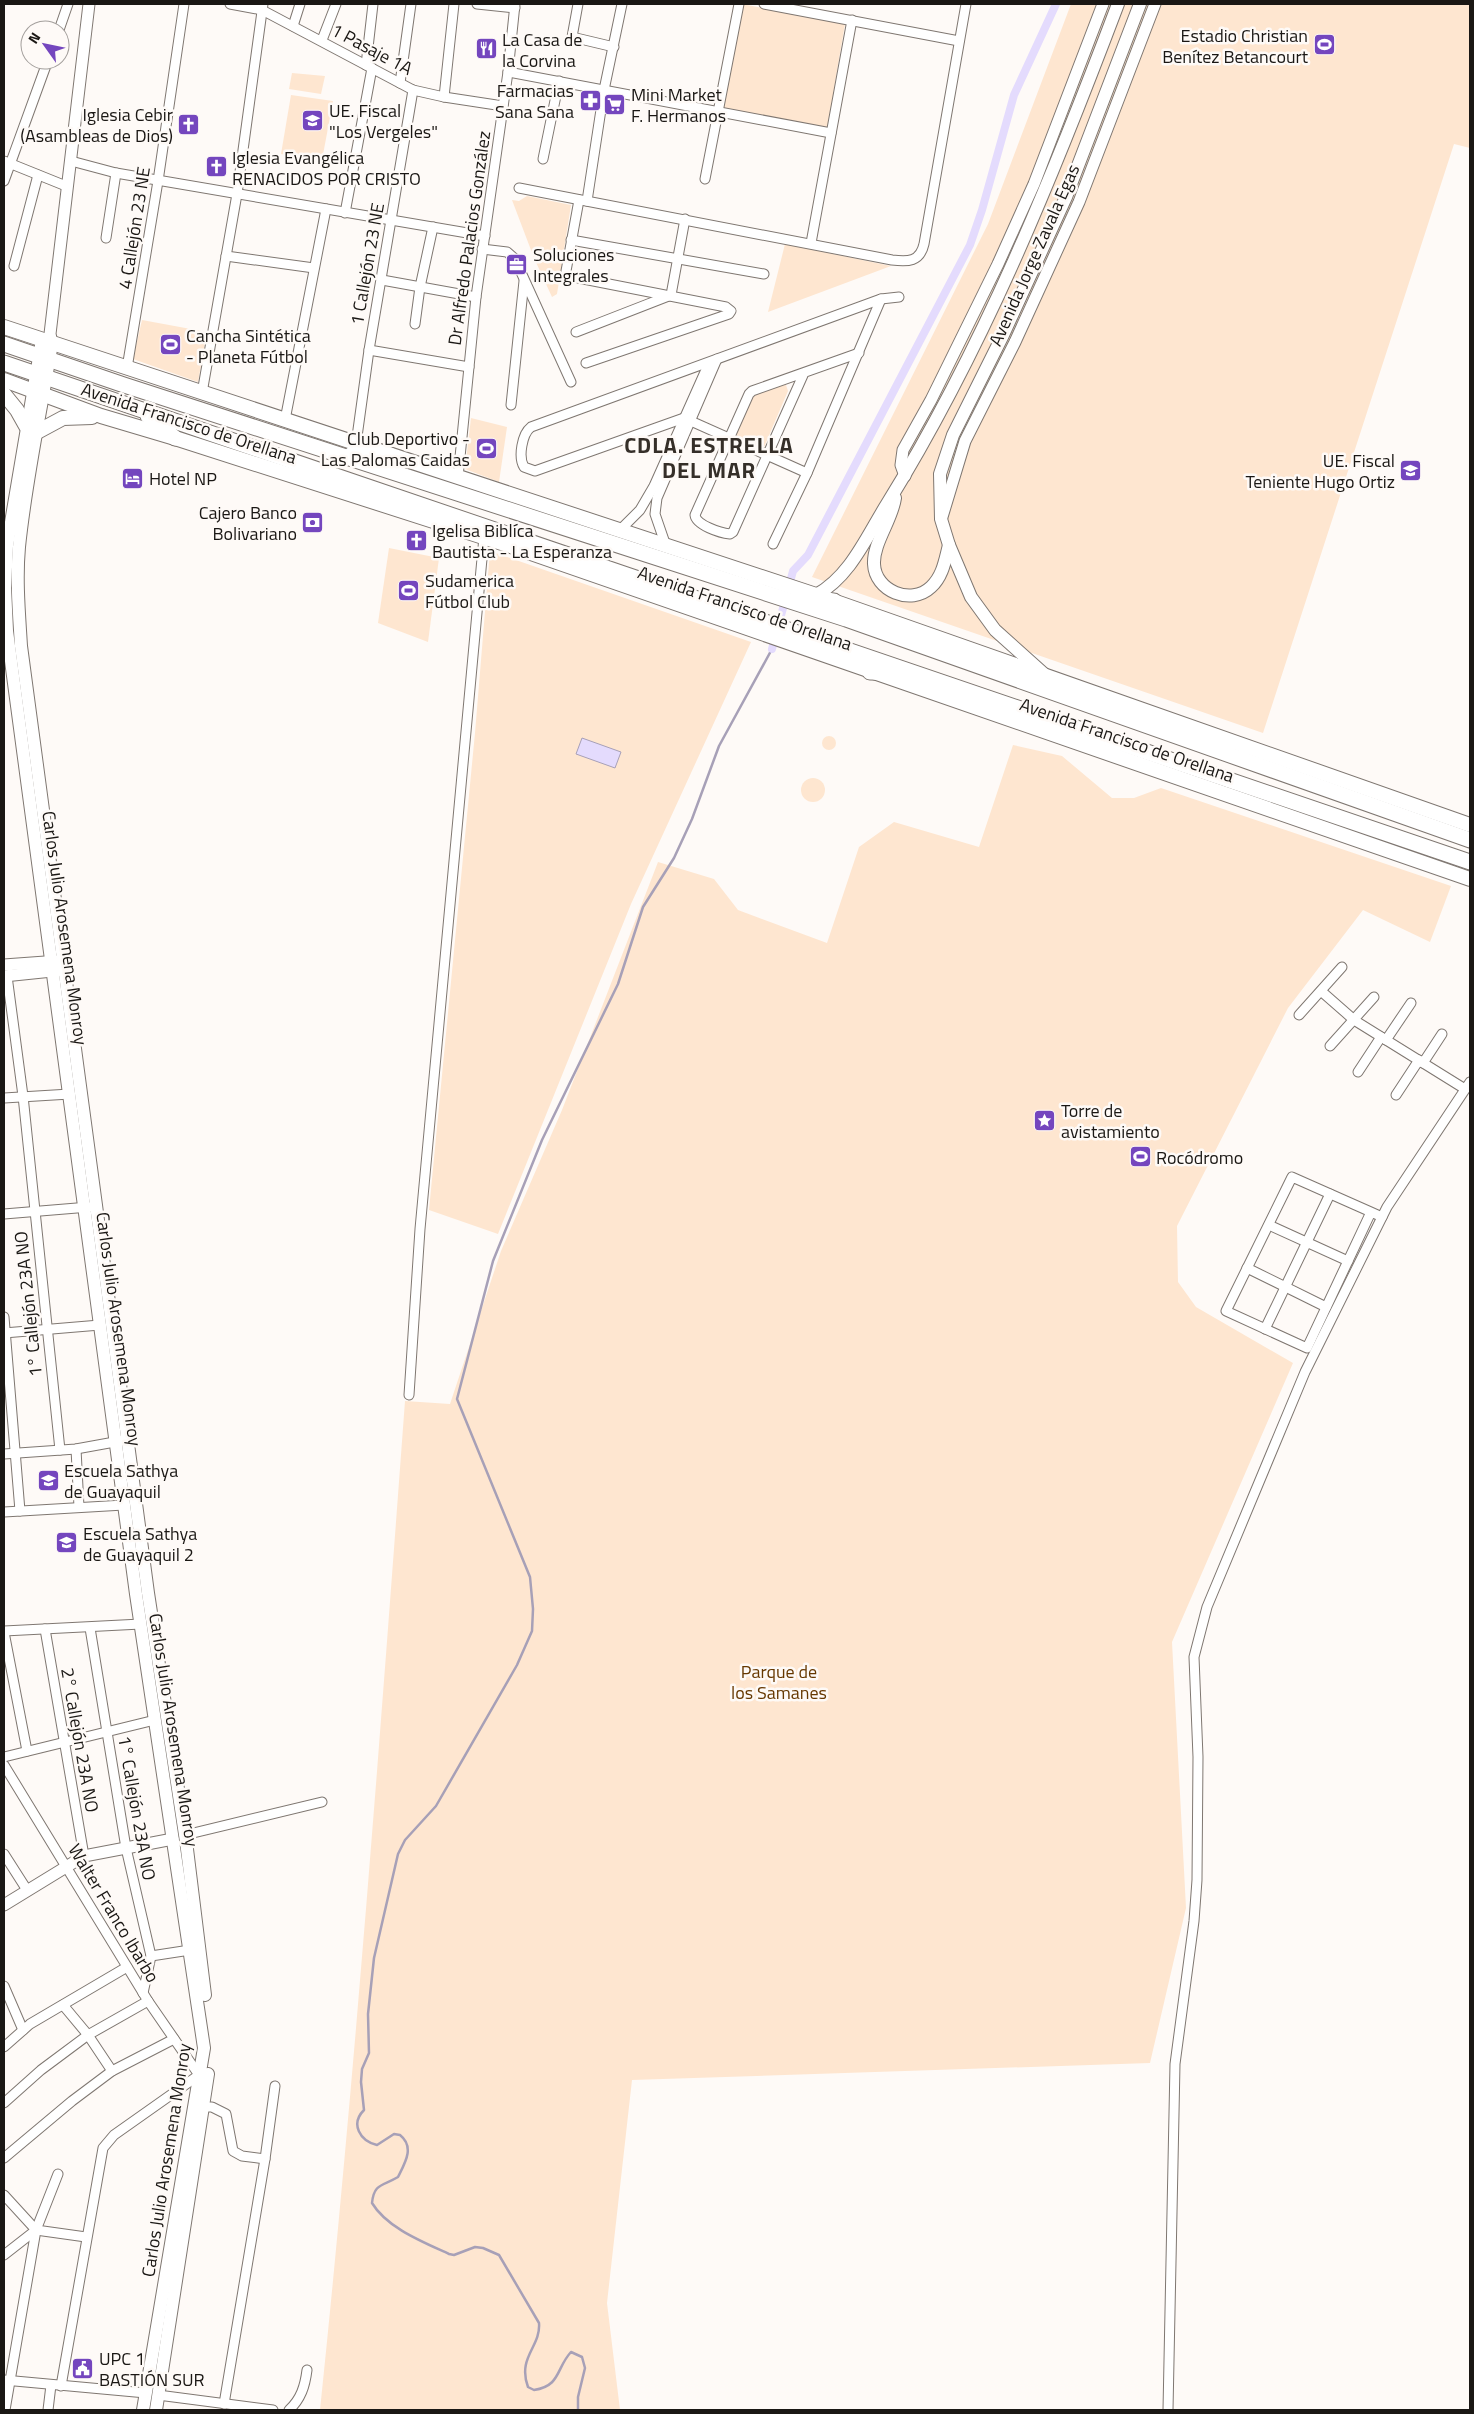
<svg xmlns="http://www.w3.org/2000/svg" width="1474" height="2414" viewBox="0 0 1474 2414" font-family="'Titillium Web',sans-serif">
<style>
.green{fill:#fee6d0}
.water{fill:#e4dbfd;stroke:#a7a0b7}
.lines{fill:none;stroke-linecap:round;stroke-linejoin:round}
.stream{stroke:#a7a0b7;stroke-width:2.5}
.canal{stroke:#e4dbfd;stroke-width:8}
.minor-casing{stroke:#7f7771;stroke-width:11}
.tertiary-casing{stroke:#7f7771;stroke-width:13}
.secondary-casing{stroke:#7f7771;stroke-width:14}
.primary-casing{stroke:#7f7771;stroke-width:16}
.trunk-casing{stroke:#7f7771;stroke-width:17}
.minor{stroke:#fff;stroke-width:9}
.tertiary{stroke:#fff;stroke-width:11}
.secondary{stroke:#fff;stroke-width:12}
.primary{stroke:#fff;stroke-width:14}
.trunk{stroke:#fff;stroke-width:15}
.labels{text-anchor:middle;dominant-baseline:central;stroke-width:5;stroke-linejoin:round;paint-order:stroke}
.poi-label{font-size:18px;fill:#1a1714;stroke:#fefaf7;text-anchor:start}
.street-label{font-size:18px;fill:#1a1714;stroke:#fefaf7}
.park-label{font-size:18px;fill:#663800;stroke:#fefaf7}
.district-label{font-size:22px;font-weight:bold;letter-spacing:1px;fill:#352f29;stroke:#fefaf7}
</style>
<rect width="100%" height="100%" fill="#fefaf7"/>
<!-- green -->
<g class="green">
<path d="M742,4l103,20 -18,106 -108,-23z"/>
<path d="M1071,4h399v144l-16,-4 -191,589 -451,-156 176,-353z"/>
<path d="M292,73l33,3 -4,18 -32,-5z"/>
<path d="M291,95l42,6 -11,59 -41,-6z"/>
<path d="M527,196l44,9 -14,89 -5,3 -18,-39 -22,-58 7,1z"/>
<path d="M785,244l106,22 -123,46z"/>
<path d="M142,320l65,12 -9,50 -65,-23z"/>
<path d="M786,385l2,6 -26,61 -31,-13 16,-42 29,-11z"/>
<path d="M471,418l36,9 -8,55 -34,-13z"/>
<path d="M389,548l50,10 -11,84 -50,-19z"/>
<path d="M490,551l261,91 -120,262 -133,330 -69,-24 46,-477z"/>
<circle cx="829" cy="743" r="7"/>
<path d="M1013,745l49,11 50,42h22l27,-10 290,98 -21,56 -67,-32 -75,98 -111,218 1,56 18,25 97,56 -121,279 14,266 -36,155 -518,17 -25,223 13,107h-300c35,-336 60,-672 85,-1009l45,3 51,-153 61,-141 96,-248 56,17 24,31 89,33 32,-96 35,-25 85,25z"/>
<circle cx="813" cy="790" r="12"/>
</g>
<!-- water -->
<path class="water" d="M582,738l39,14 -6,16 -39,-14z"/>
<g class="lines">
<!-- stream -->
<path class="stream" d="M578,2410v-13l7,-29 -3,-11 -11,-5c-15,16 -10,34 -37,38l-6,-3c-11,-30 13,-40 11,-64l-40,-68 -16,-7 -8,-1 -21,8 -5,-1c-26,-12 -62,-26 -77,-51 2,-20 11,-17 26,-26 7,-14 17,-30 2,-42l-6,-1 -17,11c-17,-4 -27,-21 -13,-35l-3,-28 1,-13 7,-16 -1,-39 6,-56 24,-104 7,-14 31,-34 81,-141 15,-34 1,-22 -3,-32 -73,-178 36,-138 49,-121 76,-156 25,-77 31,-49 18,-39 27,-73 53,-97"/>
<!-- canal -->
<path class="canal" d="M772,649l21,-78 15,-16 162,-310 12,-35 32,-115 42,-91"/>
<defs>
<g id="minor">
<path d="M230,4l32,6 151,80 31,7 59,9"/>
<path d="M477,4l38,4"/>
<path d="M578,4l-6,33 42,10"/>
<path d="M764,4l195,37"/>
<path d="M293,26l7,-22"/>
<path d="M59,30l9,-26"/>
<path d="M322,40l14,-36"/>
<path d="M366,65l7,-61"/>
<path d="M508,72l323,61"/>
<path d="M400,83l11,-79"/>
<path d="M444,97l10,-93"/>
<path d="M543,159l16,-78"/>
<path d="M4,161l62,25"/>
<path d="M71,161l45,12 369,63"/>
<path d="M705,179l34,-175"/>
<path d="M4,181l44,-121"/>
<path d="M519,188l373,72c16,2 28,2 32,-16l42,-240"/>
<path d="M579,200l-13,71 2,5 158,31 5,4 -2,3 -143,49"/>
<path d="M587,201l17,-111 18,-86"/>
<path d="M345,213l27,-145"/>
<path d="M106,238l10,-65"/>
<path d="M571,240l193,34"/>
<path d="M811,243l41,-223"/>
<path d="M482,249l25,3 8,7 56,123"/>
<path d="M226,256l88,12"/>
<path d="M14,266l24,-91"/>
<path d="M382,280l94,17"/>
<path d="M671,295l14,-76"/>
<path d="M415,324l5,-37 13,-60"/>
<path d="M576,332l95,-37"/>
<path d="M369,350l100,17"/>
<path d="M127,368l31,-187 26,-177"/>
<path d="M804,373l-71,159 -3,2c-10,-1 -34,-9 -35,-19l54,-121 3,-3 107,-38"/>
<path d="M202,393l35,-199 26,-190"/>
<path d="M511,405l13,-124"/>
<path d="M285,420l41,-211"/>
<path d="M356,444l13,-94 44,-260"/>
<path d="M807,473l-123,-55 -149,53 -11,-4c-6,-10 -2,-33 7,-40l350,-128 18,-2"/>
<path d="M458,477l18,-180 32,-225 7,-68"/>
<path d="M619,531l21,-21 14,-24 55,-123"/>
<path d="M773,544l34,-71 74,-174"/>
<path d="M666,546l-11,-32 2,-16 60,-139"/>
<path d="M7,976l16,120 37,354"/>
<path d="M1321,991l33,29 111,69"/>
<path d="M1299,1015l43,-48"/>
<path d="M1386,1040l25,-37"/>
<path d="M1330,1046l44,-49"/>
<path d="M1423,1063l19,-29"/>
<path d="M1358,1072l23,-35"/>
<path d="M1396,1095l23,-35"/>
<path d="M4,1098l66,-4"/>
<path d="M1371,1212l-64,136 -81,-37 66,-134 79,35 11,5"/>
<path d="M4,1214l85,-7"/>
<path d="M1269,1225l79,36"/>
<path d="M1247,1268l79,39"/>
<path d="M4,1317l16,194"/>
<path d="M1265,1329l65,-135"/>
<path d="M4,1333l96,-8"/>
<path d="M409,1395l11,-166 64,-692"/>
<path d="M76,1449l3,58"/>
<path d="M4,1454l72,-5 44,-8"/>
<path d="M4,1512l120,-7"/>
<path d="M90,1628l36,220 25,108 -8,37"/>
<path d="M45,1629l39,227"/>
<path d="M4,1631l137,-7"/>
<path d="M4,1632l23,119"/>
<path d="M4,1757l151,-37"/>
<path d="M4,1765l144,236 51,74"/>
<path d="M185,1835l137,-33"/>
<path d="M4,1854l23,36"/>
<path d="M151,1956l39,-6"/>
<path d="M4,1986l19,44"/>
<path d="M63,2005l25,30 24,36"/>
<path d="M4,2047l26,-23 97,-57"/>
<path d="M4,2103l37,-33 47,-35 60,-34"/>
<path d="M203,2107h9l14,7 7,37 9,5 23,3"/>
<path d="M4,2158l68,-57 40,-30 62,-32"/>
<path d="M4,2195l32,35 50,7"/>
<path d="M4,2255l32,-25"/>
<path d="M4,2380l142,13"/>
<path d="M61,2386l42,-238 11,-13 85,-60"/>
<path d="M158,2395l115,15"/>
<path d="M224,2404l41,-245 10,-73"/>
<path d="M5,2410l31,-180 22,-56"/>
<path d="M48,2410l3,-25"/>
<path d="M289,2410c12,-11 16,-24 18,-40"/>
<path d="M1168,2410l7,-346 19,-143 3,-41 1,-123 -4,-100 13,-50 98,-235 82,-165 83,-125"/>
</g>
<g id="tertiary">
<path d="M52,343l-2,-9 39,-330"/>
<path d="M905,476l-4,-11 2,-15 28,-50 67,-136 36,-80 69,-180"/>
<path d="M942,517l23,-76 50,-99 64,-140 76,-198"/>
<path d="M4,965l55,-4"/>
<path d="M4,976l58,-6"/>
<path d="M4,1905l80,-49 89,-17"/>
</g>
<g id="secondary">
<path d="M42,340l-35,206 -2,42 2,43 129,963 68,454 -61,362"/>
<path d="M52,343c-11,68 -26,135 -33,204 -3,33 0,66 2,99l127,947 38,248 19,154"/>
<path d="M895,498c-3,22 -22,45 -21,66 1,27 37,42 57,23 12,-11 14,-27 18,-42"/>
<path d="M816,595c34,-18 51,-59 71,-91 97,-157 166,-328 231,-500"/>
<path d="M1044,674l-49,-44 -24,-33 -22,-52 -8,-26 -1,-45 13,-39 50,-100 63,-138 74,-193"/>
<path d="M156,2410l52,-336"/>
</g>
<g id="primary">
<path d="M4,327l812,268 654,230"/>
<path d="M4,380l97,36 74,22 333,107 962,334"/>
<path d="M4,394l13,16 9,16"/>
<path d="M37,432l26,-14 29,-1"/>
</g>
<g id="trunk">
<path d="M4,344l120,41 722,234 624,221"/>
<path d="M4,363l1466,499"/>
<path d="M148,416l27,22"/>
<path d="M352,454l38,1"/>
<path d="M834,601l18,18"/>
<path d="M870,672l34,1"/>
</g>
</defs>
<!-- minor casing -->
<use href="#minor" class="minor-casing"/>
<!-- tertiary casing -->
<use href="#tertiary" class="tertiary-casing"/>
<!-- secondary casing -->
<use href="#secondary" class="secondary-casing"/>
<!-- primary casing -->
<use href="#primary" class="primary-casing"/>
<!-- trunk casing -->
<use href="#trunk" class="trunk-casing"/>
<!-- minor -->
<use href="#minor" class="minor"/>
<!-- tertiary -->
<use href="#tertiary" class="tertiary"/>
<!-- secondary -->
<use href="#secondary" class="secondary"/>
<!-- primary -->
<use href="#primary" class="primary"/>
<!-- trunk -->
<use href="#trunk" class="trunk"/>
</g>
<!-- icons -->
<defs>
<symbol id="stadium-square" viewBox="-11 -11 22 22"><rect x="-9" y="-9" width="18" height="18" rx="4" fill="#7446be" stroke="#fefaf7"/><path d="M0-5a6.5 5 0 1 0 0 10a6.5 5 0 1 0 0-10ZM-3.5-1.8h7v3.6h-7Z" fill="#fff"/></symbol>
<symbol id="restaurant-square" viewBox="-11 -11 22 22"><rect x="-9" y="-9" width="18" height="18" rx="4" fill="#7446be" stroke="#fefaf7"/><path d="M-5-6h1v4h1v-4h1v4h1v-4h1v5L-1.5 .5V6h-2V.5L-5-1ZM5-6V6H3V1.5H1.5Q1.5-4 5-6Z" fill="#fff"/></symbol>
<symbol id="pharmacy-square" viewBox="-11 -11 22 22"><rect x="-9" y="-9" width="18" height="18" rx="4" fill="#7446be" stroke="#fefaf7"/><path d="M-2-6h4v4h4v4h-4v4h-4v-4h-4v-4h4Z" fill="#fff"/></symbol>
<symbol id="supermarket-square" viewBox="-11 -11 22 22"><rect x="-9" y="-9" width="18" height="18" rx="4" fill="#7446be" stroke="#fefaf7"/><path d="M-6-5.5h2.5l.6 2H6L4.5 2H-2.5L-4.4-4H-6ZM-1.5 3.2a1.3 1.3 0 1 0 .1 0ZM3 3.2a1.3 1.3 0 1 0 .1 0Z" fill="#fff"/></symbol>
<symbol id="school-square" viewBox="-11 -11 22 22"><rect x="-9" y="-9" width="18" height="18" rx="4" fill="#7446be" stroke="#fefaf7"/><path d="M0-5L7-2L0 1L-7-2ZM-4 1L0 2.5L4 1V4Q0 6-4 4Z" fill="#fff"/></symbol>
<symbol id="church-square" viewBox="-11 -11 22 22"><rect x="-9" y="-9" width="18" height="18" rx="4" fill="#7446be" stroke="#fefaf7"/><path d="M-1.2-6h2.4v3.5h3.3v2.4h-3.3V6h-2.4V-.1h-3.3v-2.4h3.3Z" fill="#fff"/></symbol>
<symbol id="office-square" viewBox="-11 -11 22 22"><rect x="-9" y="-9" width="18" height="18" rx="4" fill="#7446be" stroke="#fefaf7"/><path d="M-6-3h4V-5.5h4V-3h4V5H-6ZM-1-4.5V-3h2v-1.5ZM-6 0V1H6V0Z" fill="#fff"/></symbol>
<symbol id="hotel-square" viewBox="-11 -11 22 22"><rect x="-9" y="-9" width="18" height="18" rx="4" fill="#7446be" stroke="#fefaf7"/><path d="M-6-4.5h1.5V1H6V5H4.5V3h-9V5H-6ZM-4 0a1.8 1.8 0 1 1 3.6 0ZM.5 0V-2.5h3Q6-2.5 6 0Z" fill="#fff"/></symbol>
<symbol id="bank-square" viewBox="-11 -11 22 22"><rect x="-9" y="-9" width="18" height="18" rx="4" fill="#7446be" stroke="#fefaf7"/><path d="M-6-4H6V4H-6ZM0-2.3a2.3 2.3 0 1 0 0 4.6a2.3 2.3 0 1 0 0-4.6Z" fill="#fff"/></symbol>
<symbol id="sight-square" viewBox="-11 -11 22 22"><rect x="-9" y="-9" width="18" height="18" rx="4" fill="#7446be" stroke="#fefaf7"/><path d="M0-6L1.8-2.2L6-1.7L2.9 1.2L3.7 5.4L0 3.3L-3.7 5.4L-2.9 1.2L-6-1.7L-1.8-2.2Z" fill="#fff"/></symbol>
<symbol id="civic-square" viewBox="-11 -11 22 22"><rect x="-9" y="-9" width="18" height="18" rx="4" fill="#7446be" stroke="#fefaf7"/><path d="M-.6-6.5H3V-4.5H.6V-3L4-1V1h2V6H-6V1h2V-1L-.6-3ZM-1.2 2.5V6h2.4V2.5Z" fill="#fff"/></symbol>
</defs>
<g fill-rule="evenodd">
<use href="#stadium-square" x="1312" y="32" width="25" height="25"/>
<use href="#restaurant-square" x="474" y="36" width="25" height="25"/>
<use href="#pharmacy-square" x="578" y="88" width="25" height="25"/>
<use href="#supermarket-square" x="602" y="92" width="25" height="25"/>
<use href="#school-square" x="300" y="108" width="25" height="25"/>
<use href="#church-square" x="176" y="112" width="25" height="25"/>
<use href="#church-square" x="204" y="154" width="25" height="25"/>
<use href="#office-square" x="504" y="252" width="25" height="25"/>
<use href="#stadium-square" x="158" y="332" width="25" height="25"/>
<use href="#stadium-square" x="474" y="436" width="25" height="25"/>
<use href="#school-square" x="1398" y="458" width="25" height="25"/>
<use href="#hotel-square" x="120" y="466" width="25" height="25"/>
<use href="#bank-square" x="300" y="510" width="25" height="25"/>
<use href="#church-square" x="404" y="528" width="25" height="25"/>
<use href="#stadium-square" x="396" y="578" width="25" height="25"/>
<use href="#sight-square" x="1032" y="1108" width="25" height="25"/>
<use href="#stadium-square" x="1128" y="1144" width="25" height="25"/>
<use href="#school-square" x="36" y="1468" width="25" height="25"/>
<use href="#school-square" x="54" y="1530" width="25" height="25"/>
<use href="#civic-square" x="70" y="2356" width="25" height="25"/>
</g>
<g class="labels">
<!-- poi labels -->
<g class="poi-label">
<text x="1308" y="35" text-anchor="end">Estadio Christian<tspan x="1308" dy="21">Benítez Betancourt</tspan></text>
<text x="502" y="39">La Casa de<tspan x="502" dy="21">la Corvina</tspan></text>
<text x="574" y="90" text-anchor="end">Farmacias<tspan x="574" dy="21">Sana Sana</tspan></text>
<text x="631" y="94">Mini Market<tspan x="631" dy="21">F. Hermanos</tspan></text>
<text x="329" y="110">UE. Fiscal<tspan x="329" dy="21">"Los Vergeles"</tspan></text>
<text x="173" y="114" text-anchor="end">Iglesia Cebir<tspan x="173" dy="21">(Asambleas de Dios)</tspan></text>
<text x="232" y="157">Iglesia Evangélica<tspan x="232" dy="21">RENACIDOS POR CRISTO</tspan></text>
<text x="533" y="254">Soluciones<tspan x="533" dy="21">Integrales</tspan></text>
<text x="186" y="335">Cancha Sintética<tspan x="186" dy="21">- Planeta Fútbol</tspan></text>
<text x="470" y="438" text-anchor="end">Club Deportivo -<tspan x="470" dy="21">Las Palomas Caidas</tspan></text>
<text x="1395" y="460" text-anchor="end">UE. Fiscal<tspan x="1395" dy="21">Teniente Hugo Ortiz</tspan></text>
<text x="149" y="478">Hotel NP</text>
<text x="297" y="512" text-anchor="end">Cajero Banco<tspan x="297" dy="21">Bolivariano</tspan></text>
<text x="432" y="530">Igelisa Biblíca<tspan x="432" dy="21">Bautista - La Esperanza</tspan></text>
<text x="425" y="580">Sudamerica<tspan x="425" dy="21">Fútbol Club</tspan></text>
<text x="1061" y="1110">Torre de<tspan x="1061" dy="21">avistamiento</tspan></text>
<text x="1156" y="1157">Rocódromo</text>
<text x="64" y="1470">Escuela Sathya<tspan x="64" dy="21">de Guayaquil</tspan></text>
<text x="83" y="1533">Escuela Sathya<tspan x="83" dy="21">de Guayaquil 2</tspan></text>
<text x="99" y="2358">UPC 1<tspan x="99" dy="21">BASTIÓN SUR</tspan></text>
</g>
<!-- street labels -->
<g class="street-label">
<text transform="translate(372 49) rotate(28)">1 Pasaje 1A</text>
<text transform="translate(134 228) rotate(-81)">4 Callejón 23 NE</text>
<text transform="translate(469 238) rotate(-82)">Dr Alfredo Palacios González</text>
<text transform="translate(1034 255) rotate(-66)">Avenida Jorge Zavala Egas</text>
<text transform="translate(367 264) rotate(-80)">1 Callejón 23 NE</text>
<text transform="translate(189 423) rotate(18)">Avenida Francisco de Orellana</text>
<text transform="translate(745 608) rotate(19)">Avenida Francisco de Orellana</text>
<text transform="translate(1127 740) rotate(19)">Avenida Francisco de Orellana</text>
<text transform="translate(65 928) rotate(82)">Carlos Julio Arosemena Monroy</text>
<text transform="translate(28 1304) rotate(-96)">1° Callejón 23A NO</text>
<text transform="translate(119 1329) rotate(82)">Carlos Julio Arosemena Monroy</text>
<text transform="translate(174 1730) rotate(81)">Carlos Julio Arosemena Monroy</text>
<text transform="translate(80 1740) rotate(80)">2° Callejón 23A NO</text>
<text transform="translate(137 1808) rotate(80)">1° Callejón 23A NO</text>
<text transform="translate(114 1913) rotate(59)">Walter Franco Ibarbo</text>
<text transform="translate(166 2160) rotate(-81)">Carlos Julio Arosemena Monroy</text>
</g>
<!-- park labels -->
<g class="park-label">
<text x="779" y="1671">Parque de<tspan x="779" dy="21">los Samanes</tspan></text>
</g>
<!-- district labels -->
<g class="district-label">
<text x="709" y="445">CDLA. ESTRELLA<tspan x="709" dy="25">DEL MAR</tspan></text>
</g>
</g>
<!-- border -->
<rect width="1474" height="2414" fill="none" stroke="#1a1714" stroke-width="10"/>
<!-- north arrow -->
<g transform="translate(45 45) rotate(303)"><circle r="24" fill="#fefaf7" stroke="#a39f9c"/>
<path d="M0-4L9 19L0 12L-9 19Z" fill="#7446be"/>
<text y="-8" font-size="14" font-weight="bold" text-anchor="middle" fill="#1a1714">N</text>
</g>
</svg>
